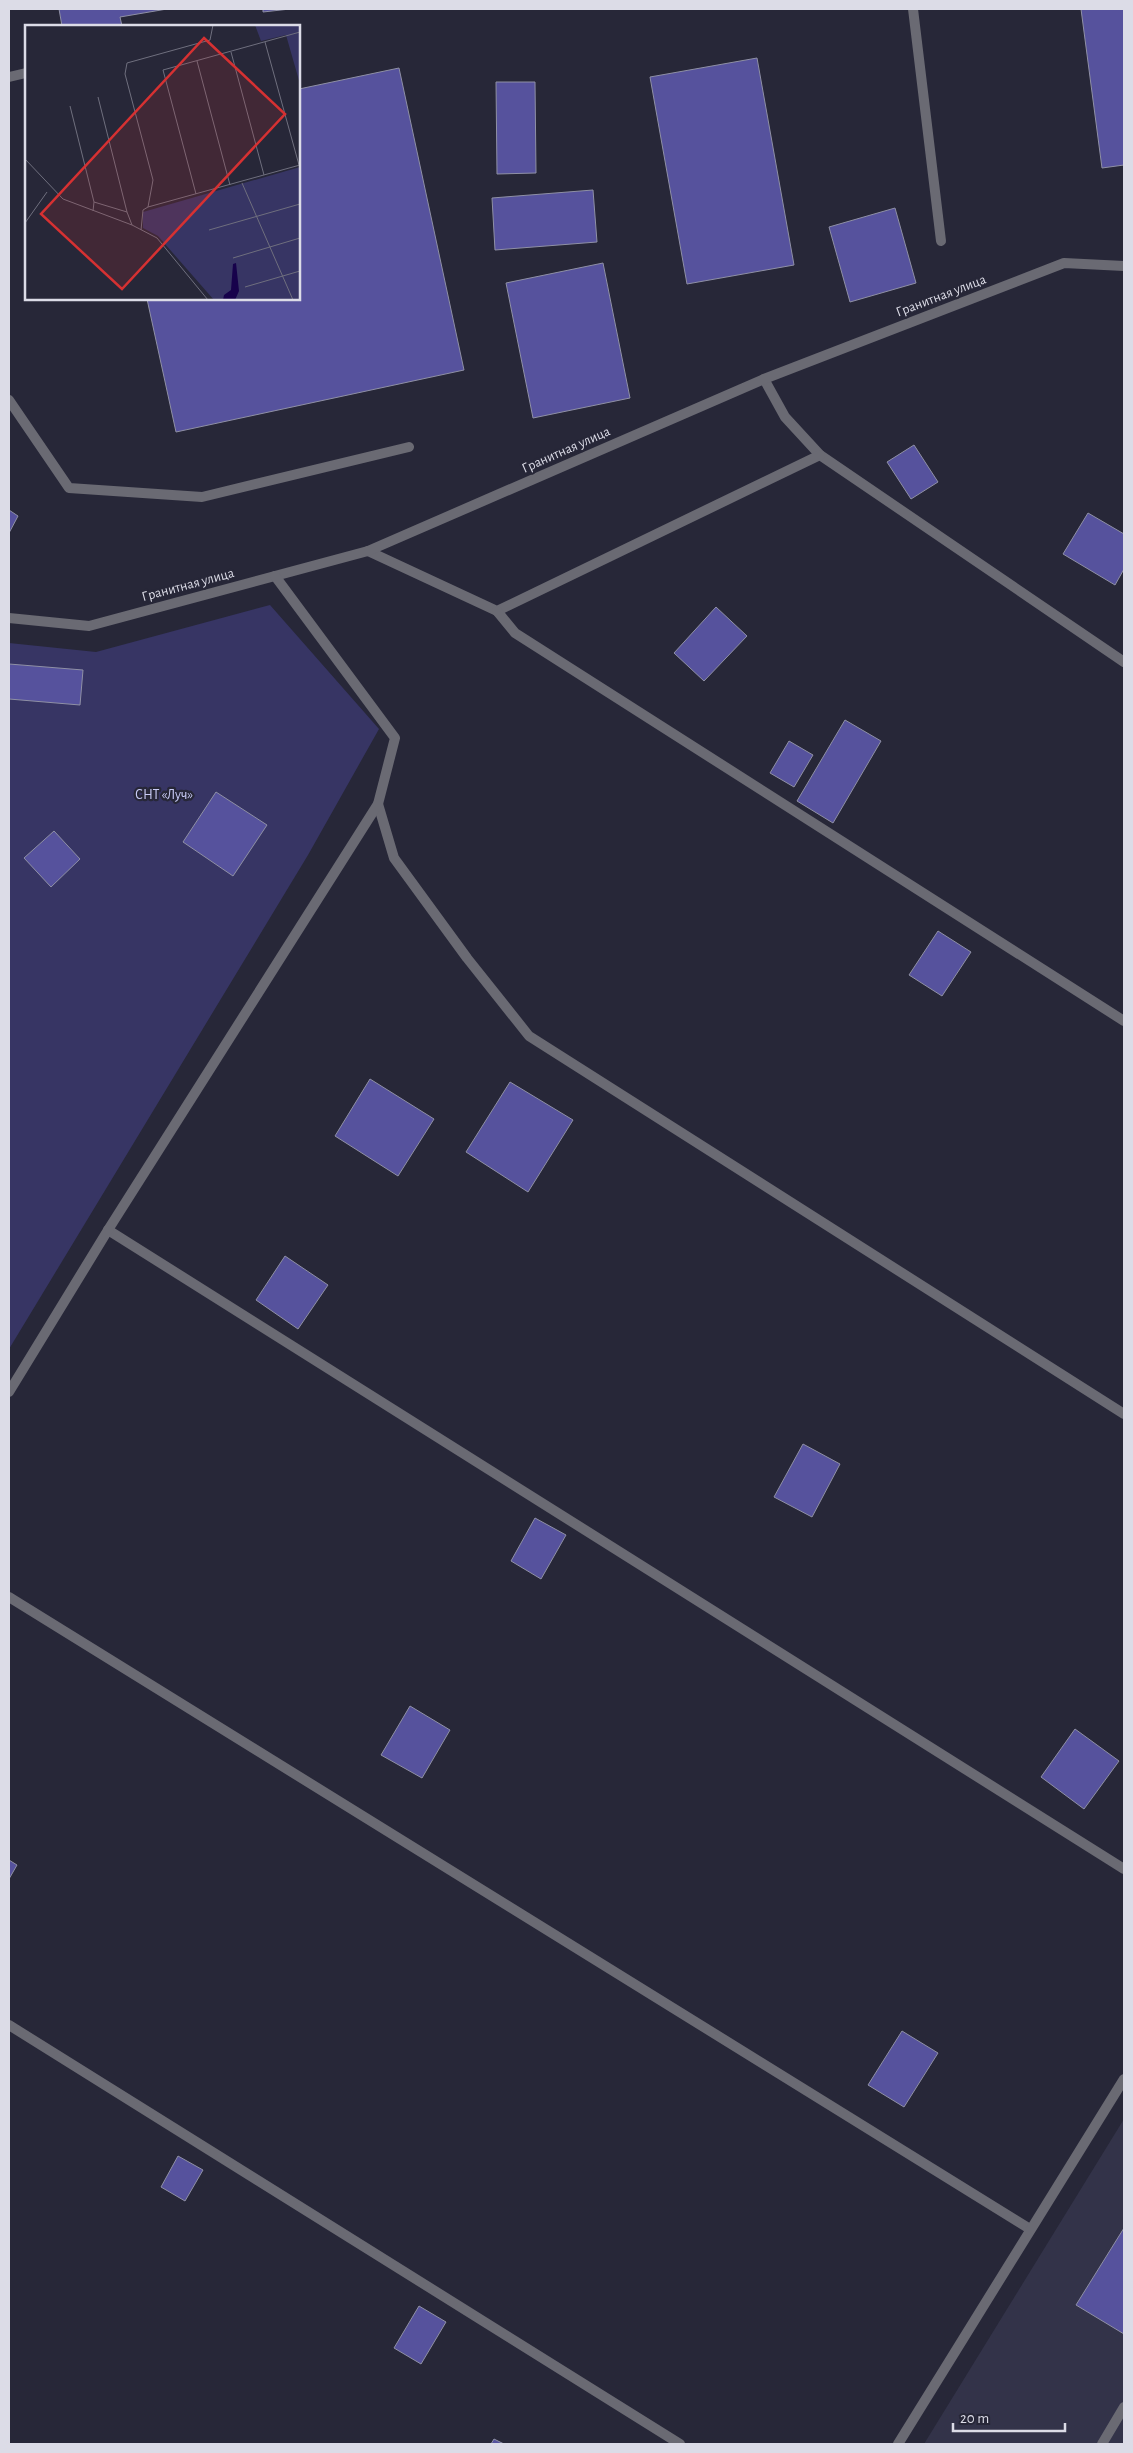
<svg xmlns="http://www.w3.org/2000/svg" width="1133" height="2453" viewBox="0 0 1133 2453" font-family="'Alegreya Sans',sans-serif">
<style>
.built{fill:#333349}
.green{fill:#373564}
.building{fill:#56529d;stroke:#8f90a5}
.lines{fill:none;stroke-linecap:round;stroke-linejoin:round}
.service{stroke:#6a6a73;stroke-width:10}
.minor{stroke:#6a6a73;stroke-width:10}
.labels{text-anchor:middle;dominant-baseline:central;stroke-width:4.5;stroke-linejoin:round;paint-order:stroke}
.street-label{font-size:14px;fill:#dcdce7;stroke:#272738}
.park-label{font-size:14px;fill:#caccf7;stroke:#272738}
.inset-road{fill:none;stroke:#6f6f7e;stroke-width:1}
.view{fill:#d63132;fill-opacity:0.15;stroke:#d63132;stroke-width:2.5}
.inset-edge{fill:none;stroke:#dcdce7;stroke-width:2.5}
</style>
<rect width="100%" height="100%" fill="#272738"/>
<!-- built -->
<path class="built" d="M1124,2119v325h-200z"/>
<!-- green -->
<path class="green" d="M270,605l109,124 -71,126 -299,494v-706l87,9z"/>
<!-- building -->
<g class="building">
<path d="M59,9h108l-47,8 2,9h-60z"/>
<path d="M263,9h27l-27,3z"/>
<path d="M1081,9h43v156l-22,3z"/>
<path d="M757,58l37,207 -107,19 -37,-207z"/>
<path d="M399,68l65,302 -288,62 -29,-133h152v-210z"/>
<path d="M496,82h39l1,91 -39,1z"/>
<path d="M593,190l4,52 -102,8 -3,-52z"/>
<path d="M895,208l21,75 -66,19 -21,-75z"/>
<path d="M603,263l27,135 -97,20 -27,-135z"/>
<path d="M914,445l24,37 -27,17 -24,-37z"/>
<path d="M9,510l9,6 -9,17z"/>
<path d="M1088,513l36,21v35l-9,16 -52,-31z"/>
<path d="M716,607l31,29 -43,45 -30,-28z"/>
<path d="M9,664l74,6 -3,35 -71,-6z"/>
<path d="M845,720l36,21 -48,82 -36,-22z"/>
<path d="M789,741l24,14 -19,32 -24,-14z"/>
<path d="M216,792l51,33 -34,51 -50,-34z"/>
<path d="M54,831l26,28 -29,28 -27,-29z"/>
<path d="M938,931l33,21 -29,44 -33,-21z"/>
<path d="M370,1079l64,40 -36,57 -63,-40z"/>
<path d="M510,1082l63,38 -45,72 -62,-40z"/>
<path d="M285,1256l43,29 -30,44 -42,-29z"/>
<path d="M803,1444l37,20 -28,53 -38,-20z"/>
<path d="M535,1518l31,17 -25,44 -30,-18z"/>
<path d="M410,1706l40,24 -28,48 -41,-23z"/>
<path d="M1075,1729l44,32 -35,48 -43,-32z"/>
<path d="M9,1860l8,5 -8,14z"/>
<path d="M902,2031l36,22 -34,54 -36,-22z"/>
<path d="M178,2156l25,14 -18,31 -24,-14z"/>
<path d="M1124,2228v106l-48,-29z"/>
<path d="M419,2306l27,16 -25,42 -27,-16z"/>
<path d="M494,2439l10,5h-13z"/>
</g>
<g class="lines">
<!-- service -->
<g class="service">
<path d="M913,9l28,232"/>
<path d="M9,77l17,-4"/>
<path d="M9,400l60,88 133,9 207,-50"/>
</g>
<!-- minor -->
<g class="minor">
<path d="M764,379l21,38 35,38 304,207"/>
<path d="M368,551l129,60 323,-156"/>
<path d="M497,611l18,22 609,388"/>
<path d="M9,618l80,8 279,-75 396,-172 300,-116 60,3"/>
<path d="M378,804l16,54 73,100 62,78 595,378"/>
<path d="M108,1230l1016,639"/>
<path d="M9,1392l99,-162 270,-426 17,-66 -120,-162"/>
<path d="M9,1597l1021,632"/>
<path d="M9,2025l671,419"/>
<path d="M898,2444l226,-365"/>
<path d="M1102,2444l22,-37"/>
</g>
</g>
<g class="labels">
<!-- street labels -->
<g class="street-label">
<text transform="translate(941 296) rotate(-21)">Гранитная улица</text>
<text transform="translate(566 450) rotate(-24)">Гранитная улица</text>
<text transform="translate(188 585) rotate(-15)">Гранитная улица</text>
</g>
<!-- park labels -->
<g class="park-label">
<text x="164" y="795">СНТ «Луч»</text>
</g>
</g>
<!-- overview -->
<g transform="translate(25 25)">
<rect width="275" height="275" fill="#272738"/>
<path d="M230,0h45v59l-14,-49 -25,6zM275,142v133h-86l-56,-64 -15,-8v-16z" fill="#373564"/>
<path d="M211,238l3,28 -4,9h-12l1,-5 7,-5 2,-26z" fill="#17024b"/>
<path class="inset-road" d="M240,17l34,123M206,27l33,123M172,36l33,124M73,72l29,115M45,81l24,96 -1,9M0,134l38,40 69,26 25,13 51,62M217,158l51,117M171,169l-33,-124 137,-38M69,177l33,10 5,13M123,182l5,-27 -28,-106 2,-11 83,-23 3,-15M0,198l22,-31M116,205l2,-20 5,-3 152,-42M184,205l91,-26M208,233l67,-20M220,262l55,-16"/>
<path class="view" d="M179,13l81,76 -163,175 -81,-75z"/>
<rect width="275" height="275" class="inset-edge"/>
</g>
<!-- border -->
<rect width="1133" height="2453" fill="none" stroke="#dcdce7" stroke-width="20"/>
<!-- scale -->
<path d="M953 2423v8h112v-8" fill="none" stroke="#dcdce7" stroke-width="2.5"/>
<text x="960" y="2423" font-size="15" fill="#dcdce7" stroke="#272738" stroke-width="4" paint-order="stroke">20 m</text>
</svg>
